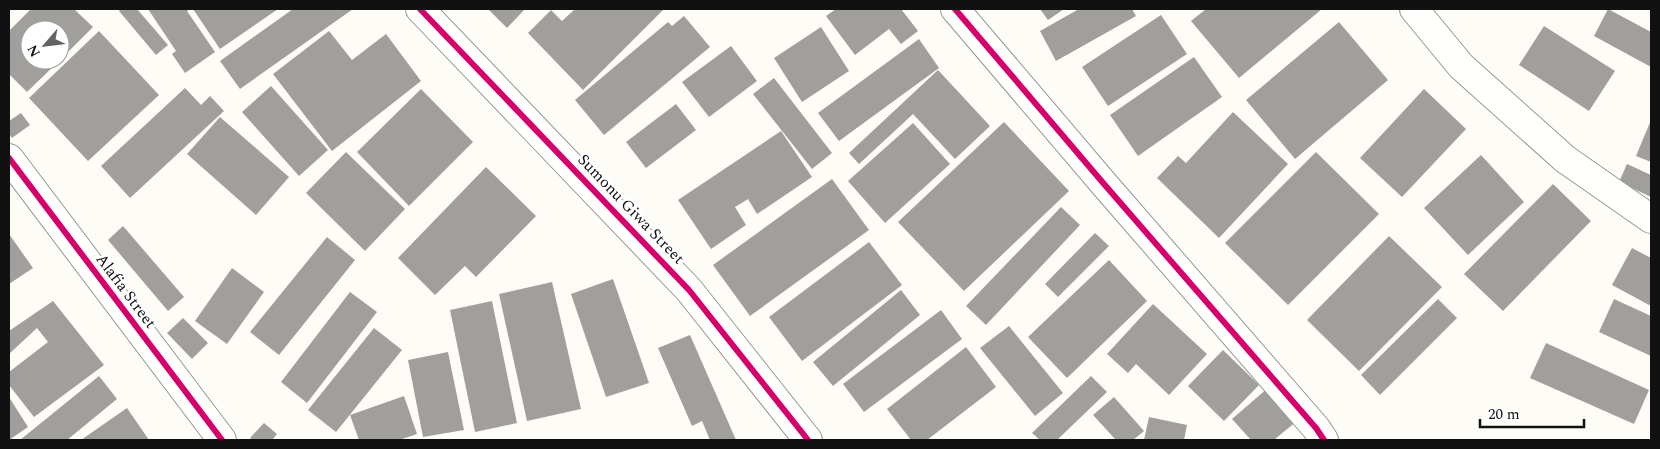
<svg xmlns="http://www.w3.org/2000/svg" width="1660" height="449" viewBox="0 0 1660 449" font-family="Spectral,serif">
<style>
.building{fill:#a19f9c}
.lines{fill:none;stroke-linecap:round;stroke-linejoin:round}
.minor-casing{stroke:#979795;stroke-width:30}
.minor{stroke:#fffffe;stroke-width:28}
.cycleway-casing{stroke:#fff;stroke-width:9}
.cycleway{stroke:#d6006c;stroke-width:6}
.labels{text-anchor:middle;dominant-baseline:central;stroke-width:5;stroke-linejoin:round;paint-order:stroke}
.street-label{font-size:16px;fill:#111;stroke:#fff}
</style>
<rect width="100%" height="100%" fill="#fdfcf7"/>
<!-- building -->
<g class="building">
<path d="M31,9h43l19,18 -33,33v-30h-30v30h30l-33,32 -18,-18v-43z"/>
<path d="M121,9h16l31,36 -12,10 -37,-44z"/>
<path d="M148,9h42l-3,2 28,41 -30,21 -13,-19 4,-3z"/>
<path d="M193,9h85l-58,40z"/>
<path d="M293,9h60l-113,80 -20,-28z"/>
<path d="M488,9h37l-18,19z"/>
<path d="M575,9h89l-81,81 -55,-57 23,-23 11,11z"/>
<path d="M836,9h65l17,22 -17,13 -12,-15 -34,26 -29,-39z"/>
<path d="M1040,9h24l-16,11z"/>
<path d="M1079,9h53l4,7 -80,45 -16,-30z"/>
<path d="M1206,9h116l-83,69 -48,-57z"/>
<path d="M1608,9l43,23v35l-57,-31z"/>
<path d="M1161,15l26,39 -79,52 -26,-39z"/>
<path d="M684,16l26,31 -106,88 -29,-35 93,-78 4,4z"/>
<path d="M1339,22l49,58 -93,79 -49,-59z"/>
<path d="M1544,26l71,45 -26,40 -70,-46z"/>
<path d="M821,27l28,44 -47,31 -28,-44z"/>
<path d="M99,31l60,64 -71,66 -59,-63z"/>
<path d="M329,31l23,29 34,-26 35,47 -89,70 -59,-77z"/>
<path d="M919,39l20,29 -100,73 -21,-28z"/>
<path d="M731,46l26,35 -48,36 -27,-35z"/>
<path d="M1194,57l28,40 -84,59 -28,-41z"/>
<path d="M938,70l52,56 -35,33 -42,-45 -54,50 -10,-11z"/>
<path d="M774,78l58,75 -20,16 -59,-75z"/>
<path d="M271,86l57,64 -29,26 -57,-64z"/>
<path d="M185,88l16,17 9,-9 14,15 -94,87 -29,-32z"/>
<path d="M421,89l52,53 -64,64 -52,-54z"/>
<path d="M1424,89l42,40 -64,68 -42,-39z"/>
<path d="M676,104l20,26 -50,38 -20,-26z"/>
<path d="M1233,112l55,52 -69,74 -62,-60 21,-22 8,7z"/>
<path d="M21,113l9,12 -18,13 -3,-4v-13z"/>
<path d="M220,117l69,60 -33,38 -69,-61z"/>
<path d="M1651,120v42l-15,-6z"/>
<path d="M1004,122l65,69 -105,100 -66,-69z"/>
<path d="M913,123l37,41 -65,59 -37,-42z"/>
<path d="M781,131l31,46 -55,37 -9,-15 -13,8 11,18 -35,24 -33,-49z"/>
<path d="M346,152l59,57 -40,42 -59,-58z"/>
<path d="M1316,152l63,62 -91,91 -63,-62z"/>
<path d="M1481,155l43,47 -56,53 -44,-47z"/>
<path d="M1627,164l24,11v22l-32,-15z"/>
<path d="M486,167l50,49 -60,61 -11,-11 -30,29 -37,-37z"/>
<path d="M832,179l37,51 -119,86 -37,-51z"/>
<path d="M1553,184l38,37 -88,90 -39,-37z"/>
<path d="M1061,207l19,18 -94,100 -20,-19z"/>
<path d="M123,226l61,71 -16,14 -60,-71z"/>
<path d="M1095,233l14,13 -51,51 -13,-13z"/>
<path d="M9,234l24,34 -24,16z"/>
<path d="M1389,236l53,51 -83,84 -52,-51z"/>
<path d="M327,237l28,23 -76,95 -29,-23z"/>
<path d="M869,242l33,43 -100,76 -33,-44z"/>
<path d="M1632,248l19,10v48l-39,-21z"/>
<path d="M1109,260l38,41 -80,77 -39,-41z"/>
<path d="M232,268l32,24 -37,52 -32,-23z"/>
<path d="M613,279l36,104 -43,14 -35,-103z"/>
<path d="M552,282l29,127 -54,12 -28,-127z"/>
<path d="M901,290l19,25 -87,71 -20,-24z"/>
<path d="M350,292l27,20 -70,91 -26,-21z"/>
<path d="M1438,299l19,19 -77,77 -19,-20z"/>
<path d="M1614,299l37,17v40l-52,-24z"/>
<path d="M53,301l51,64 -70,52 -25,-32v-13l39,-30 -11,-14 -28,26v-23z"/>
<path d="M492,301l25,122 -42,9 -25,-122z"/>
<path d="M1153,304l54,50 -38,41 -33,-31 -8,9 -21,-19z"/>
<path d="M941,310l21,29 -98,73 -21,-28z"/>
<path d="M183,318l25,25 -16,16 -25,-26z"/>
<path d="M1009,326l54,67 -28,23 -55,-68z"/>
<path d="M374,328l28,22 -66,82 -28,-22z"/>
<path d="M690,335l46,105h-26l-8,-19 -10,5 -34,-78z"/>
<path d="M1546,343l103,47 -15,34 -104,-46z"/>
<path d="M966,347l30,40 -69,53h-16l-24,-31z"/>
<path d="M1223,350l36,35 -35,36 -36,-35z"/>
<path d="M448,352l16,78 -41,7 -15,-77z"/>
<path d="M99,376l18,23 -50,41h-47z"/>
<path d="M1091,376l16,16 -50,48h-17l-8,-7z"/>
<path d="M1269,387l29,33 -24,20h-23l-19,-21z"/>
<path d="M404,396l13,38 -18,6h-40l-9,-25z"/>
<path d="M9,397l19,30 -19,13z"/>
<path d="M1114,397l30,34 -11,9h-17l-23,-25z"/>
<path d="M127,408l22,32h-68z"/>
<path d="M1149,417l38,8 -3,15h-40z"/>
<path d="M264,423l13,11 -5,6h-20l-2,-2z"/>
</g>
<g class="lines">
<defs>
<g id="minor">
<path d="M420,9l269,281 119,150"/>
<path d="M955,9l149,175 212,244 8,12"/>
<path d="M1414,9l47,57 104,93 86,60"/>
<path d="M9,158l213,282"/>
</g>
</defs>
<!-- minor casing -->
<use href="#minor" class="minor-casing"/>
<!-- minor -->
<use href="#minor" class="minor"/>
<defs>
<g id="cycleway">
<path d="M420,9l269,281 119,150"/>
<path d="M955,9l149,175 212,244 8,12"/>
<path d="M9,158l213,282"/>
</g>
</defs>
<!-- cycleway casing -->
<use href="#cycleway" class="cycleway-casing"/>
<!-- cycleway -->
<use href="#cycleway" class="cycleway"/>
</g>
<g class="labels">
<!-- street labels -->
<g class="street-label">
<text transform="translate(631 209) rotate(46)">Sumonu Giwa Street</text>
<text transform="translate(126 291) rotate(53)">Alafia Street</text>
</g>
</g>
<!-- border -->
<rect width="1660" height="449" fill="none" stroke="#111111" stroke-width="20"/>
<!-- north arrow -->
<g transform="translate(45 45) rotate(242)"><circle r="24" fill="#ffffff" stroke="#a0a0a0"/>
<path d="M0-4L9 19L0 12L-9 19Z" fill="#646362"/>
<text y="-8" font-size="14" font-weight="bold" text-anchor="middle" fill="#111111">N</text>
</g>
<!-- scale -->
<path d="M1480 419v8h104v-8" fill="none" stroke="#111111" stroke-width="2.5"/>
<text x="1488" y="419" font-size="15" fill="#111111" stroke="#ffffff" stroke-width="4" paint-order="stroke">20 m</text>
</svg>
